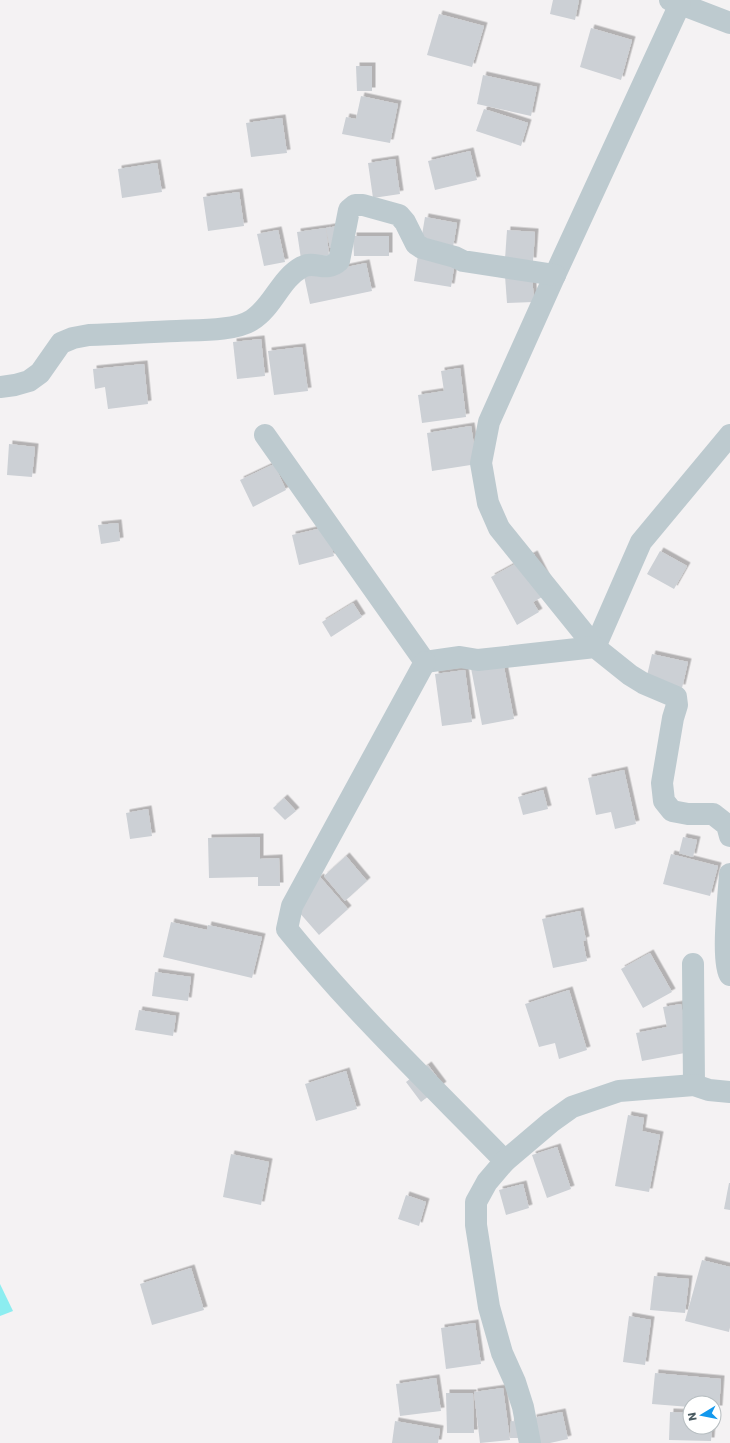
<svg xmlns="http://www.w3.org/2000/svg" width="730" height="1443" viewBox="0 0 730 1443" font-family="Poppins,sans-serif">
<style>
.water{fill:#8cedf0}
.building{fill:#ccd0d5;filter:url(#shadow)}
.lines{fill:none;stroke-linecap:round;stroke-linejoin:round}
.minor{stroke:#bdcacf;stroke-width:22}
</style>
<defs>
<filter id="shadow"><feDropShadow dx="3.5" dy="-3.5" stdDeviation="0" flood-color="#0004"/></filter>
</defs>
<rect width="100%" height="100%" fill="#f4f2f3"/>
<!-- water -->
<path class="water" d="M0,1284l13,27 -13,5z"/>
<!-- building -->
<g class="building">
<path d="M553,0h26l-4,20 -25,-6z"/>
<path d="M439,14l45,12 -12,41 -45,-12z"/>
<path d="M591,28l41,12 -11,40 -41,-13z"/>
<path d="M356,66h16v25h-15z"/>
<path d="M483,75l54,12 -6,29 -54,-12z"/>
<path d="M361,96l37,8 -8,39 -48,-9 4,-17 10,2z"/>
<path d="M484,109l44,14 -7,23 -45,-15z"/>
<path d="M282,118l5,35 -36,4 -5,-34z"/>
<path d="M470,151l7,29 -42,10 -7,-29z"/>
<path d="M395,159l5,35 -27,4 -5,-35z"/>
<path d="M157,163l5,29 -40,6 -4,-29z"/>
<path d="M239,192l5,34 -36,5 -5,-34z"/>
<path d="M425,217l32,6 -4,24 -32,-6z"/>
<path d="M338,226l3,20 -11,2 -4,-20z"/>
<path d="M326,228l3,27 -28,4 -4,-27z"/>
<path d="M278,230l7,32 -21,4 -7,-32z"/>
<path d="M507,230l28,2 -2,29 -28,-2z"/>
<path d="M353,236h36v20h-35z"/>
<path d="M418,255l37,6 -4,26 -37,-6z"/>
<path d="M366,263l6,28 -62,13 -6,-28z"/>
<path d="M532,274l2,28 -27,1 -2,-27z"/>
<path d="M261,339l4,37 -28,3 -4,-37z"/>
<path d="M302,347l6,44 -34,4 -6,-44z"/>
<path d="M144,364l4,40 -40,5 -3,-22 -10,2 -2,-20z"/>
<path d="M460,368l6,49 -44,6 -4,-28 26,-4 -3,-20z"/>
<path d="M471,426l6,38 -45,7 -5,-38z"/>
<path d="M9,444l26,3 -3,30 -25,-2z"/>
<path d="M274,464l12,26 -33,17 -13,-27z"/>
<path d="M118,523l2,18 -19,3 -3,-19z"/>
<path d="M326,527l8,29 -35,9 -7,-30z"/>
<path d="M660,551l27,15 -13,23 -27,-15z"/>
<path d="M534,554l19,37 -20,11 6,10 -22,13 -26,-48z"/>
<path d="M353,603l9,14 -31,20 -9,-15z"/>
<path d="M652,654l36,8 -6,26 -36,-8z"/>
<path d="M503,662l11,57 -32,6 -11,-57z"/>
<path d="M465,670l7,52 -30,4 -7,-52z"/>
<path d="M624,770l12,54 -21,5 -4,-17 -15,3 -8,-37z"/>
<path d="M543,790l5,19 -25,6 -5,-18z"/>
<path d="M284,798l12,13 -11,9 -12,-12z"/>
<path d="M148,809l4,27 -22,3 -4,-26z"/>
<path d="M260,837v22l19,-1 1,28h-22v-9l-49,1 -1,-40z"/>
<path d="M683,837l14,3 -4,17 -14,-4z"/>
<path d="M671,854l47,12 -8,30 -47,-12z"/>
<path d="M346,856l21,25 -22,20 -21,-25z"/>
<path d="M320,877l28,32 -29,26 -28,-32z"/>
<path d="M580,911l6,29 -3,1 4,20 -34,7 -11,-49z"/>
<path d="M171,922l36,8 1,-5 54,12 -10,41 -89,-21z"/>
<path d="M650,953l22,39 -29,16 -22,-39z"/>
<path d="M155,972l36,5 -3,24 -36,-5z"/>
<path d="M569,990l18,60 -28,9 -4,-16 -16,4 -14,-43z"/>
<path d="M681,1004l9,48 -48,9 -6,-28 31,-6 -4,-20z"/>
<path d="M139,1010l37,6 -3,20 -38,-6z"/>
<path d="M428,1065l15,20 -22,17 -15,-20z"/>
<path d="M346,1071l11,38 -41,12 -11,-37z"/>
<path d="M628,1115l16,3 -2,13 18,4 -11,57 -34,-6z"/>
<path d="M557,1147l14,42 -24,9 -15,-43z"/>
<path d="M231,1154l38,8 -8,43 -38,-8z"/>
<path d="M729,1183h1v27l-6,-1z"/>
<path d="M523,1184l6,24 -23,7 -7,-25z"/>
<path d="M406,1195l20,7 -7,24 -21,-7z"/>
<path d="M702,1260l28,7v60l-1,5 -44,-11z"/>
<path d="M191,1268l13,42 -52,15 -12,-41z"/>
<path d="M654,1276l35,3 -4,34 -35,-3z"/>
<path d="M629,1316l22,4 -6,45 -22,-3z"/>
<path d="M475,1323l6,41 -35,5 -5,-41z"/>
<path d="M655,1373l66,6 -2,30h-5v-6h-24v4l-38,-3z"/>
<path d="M436,1378l5,33 -41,5 -4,-32z"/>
<path d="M503,1388l7,52 -30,3 -6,-51z"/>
<path d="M446,1393h27l1,40h-27z"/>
<path d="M562,1412l6,27 -18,4h-12l-5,-25z"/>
<path d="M670,1412l20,1v14h22l-1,14 -42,-1z"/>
<path d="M395,1421l45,8 -2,14h-46z"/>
<path d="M511,1421l14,1v16h-15z"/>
</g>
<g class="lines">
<!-- minor -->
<g class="minor">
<path d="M670,0l60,23"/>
<path d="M680,4l-125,271 -66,147 -8,41 7,40 11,25 96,119 46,-105 89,-107"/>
<path d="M0,387l15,-2 14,-4 11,-8 21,-30 12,-5 16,-3c30,-1 59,-3 88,-4 20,-1 59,0 75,-11 21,-13 28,-41 50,-53 13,-7 24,6 37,-6l10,-51 6,-5h8l36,10 6,7 11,22 6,4 33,9 8,4 92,14"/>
<path d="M265,435l160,227 35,-5 18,3 117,-13 35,28 13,8 33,14 1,8 -4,13 -11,65 2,18 8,10 16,3h25l14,11 3,11"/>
<path d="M425,662l-133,244 -5,23c67,83 144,156 218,232"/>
<path d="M730,874c-1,18 -9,90 0,101"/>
<path d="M693,964l1,121"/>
<path d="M530,1443l-7,-36 -8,-25 -13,-29 -13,-46 -13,-82v-23l11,-20 18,-21 46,-39 21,-15 47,-16 75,-6 15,5 21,2"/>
</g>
</g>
<!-- north arrow -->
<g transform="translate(702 1415) rotate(260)"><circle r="19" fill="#ffffff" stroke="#b6bdc0"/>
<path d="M0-3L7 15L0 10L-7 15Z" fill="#1398ed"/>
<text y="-6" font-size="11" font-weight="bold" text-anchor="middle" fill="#495a61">N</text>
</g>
</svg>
